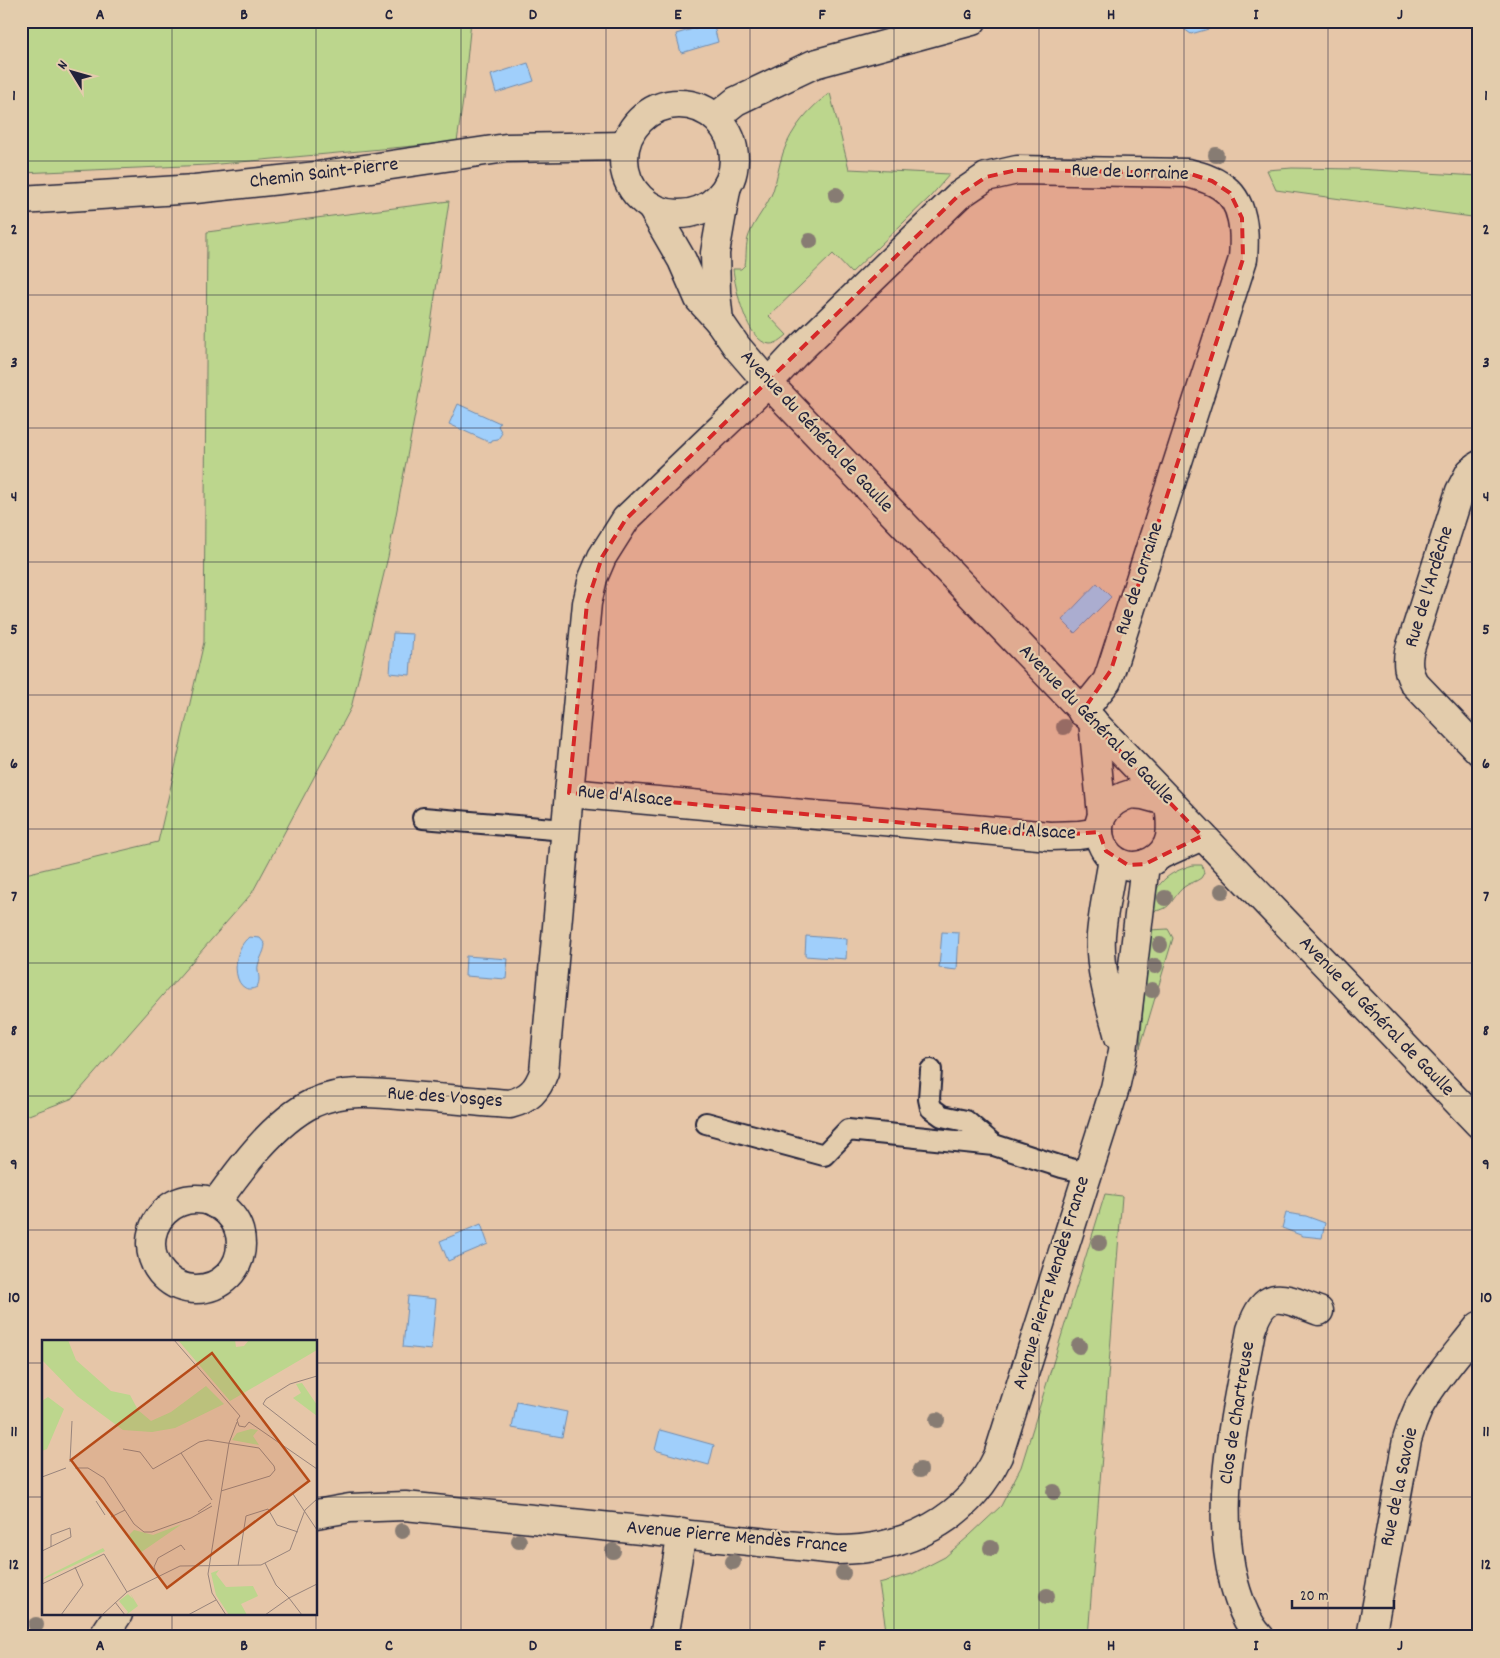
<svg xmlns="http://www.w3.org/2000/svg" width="1500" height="1658" viewBox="0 0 1500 1658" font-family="Dekko,sans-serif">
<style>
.green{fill:#bcd68d;stroke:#6f7c64}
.water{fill:#a0cffb;stroke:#6e8aae}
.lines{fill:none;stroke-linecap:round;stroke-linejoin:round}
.lane-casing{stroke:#22223b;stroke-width:24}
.street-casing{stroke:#22223b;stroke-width:31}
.secondary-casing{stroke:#22223b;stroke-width:31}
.lane{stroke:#e3ccac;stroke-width:20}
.street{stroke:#e3ccac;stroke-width:28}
.secondary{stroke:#e3ccac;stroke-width:28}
.tree{fill:#877b73}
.marked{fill:#d62828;fill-opacity:0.2;stroke:#d62828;stroke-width:4;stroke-dasharray:10 6;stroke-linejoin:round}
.grid{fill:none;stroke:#22223b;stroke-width:1;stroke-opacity:0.55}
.labels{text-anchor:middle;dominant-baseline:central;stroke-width:4.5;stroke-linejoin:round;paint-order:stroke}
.street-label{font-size:20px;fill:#22223b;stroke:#e3ccac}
.inset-road{fill:none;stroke:#98847c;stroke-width:1}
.view{fill:#b64b18;fill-opacity:0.15;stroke:#b64b18;stroke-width:2.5}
.inset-edge{fill:none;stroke:#22223b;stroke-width:2.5}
.neatline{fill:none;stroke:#22223b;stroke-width:2}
.grid-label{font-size:16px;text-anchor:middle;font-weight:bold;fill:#22223b}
</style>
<rect width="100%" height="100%" fill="#e6c6a8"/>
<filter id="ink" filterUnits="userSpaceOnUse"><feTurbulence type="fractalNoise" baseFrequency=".02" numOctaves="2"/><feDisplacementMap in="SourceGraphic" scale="10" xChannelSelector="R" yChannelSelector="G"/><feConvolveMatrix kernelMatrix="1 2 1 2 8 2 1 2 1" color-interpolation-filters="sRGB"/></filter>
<g filter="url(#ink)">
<!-- green -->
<g class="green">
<path d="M21,21h450l-8,79 -6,42 -249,23 -187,8z"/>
<path d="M830,93l19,76 101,5 -20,23 -79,76 -18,-19 -64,62 18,19c-5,4 -10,9 -17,9 -23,-1 -35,-57 -37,-75h8l4,-4c2,-10 0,-20 4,-30 6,-16 18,-28 24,-44 4,-13 6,-26 10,-38 8,-24 27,-46 47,-60z"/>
<path d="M1292,168l64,1 123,7v42l-203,-28 -9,-20z"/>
<path d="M449,201l-22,150 -39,206 -37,151 -99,185 -179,205 -52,20v-243l137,-33 46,-200 3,-410z"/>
<path d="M1193,865h9l2,8 -3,5c-5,4 -12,5 -17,9 -15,13 -11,24 -34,24 4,-28 17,-38 43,-46z"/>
<path d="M1168,929l5,9 -33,110 9,-118z"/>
<path d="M1105,1194l17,2 -34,441h-201l-8,-54 33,-9 33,-17 24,-21 32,-30 20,-39z"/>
</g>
<!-- water -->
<g class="water">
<path d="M1183,21h43l-7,5 -28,8 -7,-5z"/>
<path d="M713,23l5,19 -37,11 -5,-19z"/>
<path d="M528,63l6,18 -38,12 -5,-18z"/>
<path d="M458,404l42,19 -2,3 4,7 -4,6 -6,1 -1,3 -42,-19z"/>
<path d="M1097,583l14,14 -36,36 -13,-13z"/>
<path d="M393,633l20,1 -3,41 -20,-2z"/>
<path d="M942,932l17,1 -2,37 -18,-2z"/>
<path d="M806,936l41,3 -1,20 -41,-3z"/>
<path d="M249,937l11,1 5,6c0,9 -9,19 -7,27 1,7 2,9 -1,16 -23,12 -29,-33 -8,-50z"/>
<path d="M466,956l42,3 -2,20 -41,-3z"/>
<path d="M1286,1213l20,3 19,7 -3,15 -19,-2 -21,-8z"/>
<path d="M481,1224l7,20 -40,17 -8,-20z"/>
<path d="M408,1296l28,3 -5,51 -28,-3z"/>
<path d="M517,1402l50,10 -5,25 -50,-9z"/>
<path d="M660,1430l54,15 -5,20 -54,-15z"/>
</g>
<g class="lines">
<defs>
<g id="lane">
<path d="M423,818l142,12"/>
<path d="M931,1070l-2,29 2,9 11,8 24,5 28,24"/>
<path d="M706,1123l118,32 24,-25 146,15 68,22 25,6"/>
</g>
<g id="street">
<path d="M1479,465l-9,7 -10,19 -51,161c-2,12 -1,20 5,31l65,68"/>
<path d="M1082,712l25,-31 4,-11 132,-411c2,-25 2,-58 -22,-73 -10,-7 -22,-10 -33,-13l-171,-3 -31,7 -28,19 -163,158 -27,29 -142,136 -24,38 -9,21 -6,25 -18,190 481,43 29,-1 20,-3"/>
<path d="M1131,794l12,1 26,7c1,12 3,24 1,35 -2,10 -9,19 -18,24 -45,25 -82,-49 -21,-67z"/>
<path d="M1113,859c-4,25 -10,51 -12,76 -2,35 9,69 18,102"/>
<circle cx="196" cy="1244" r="45"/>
<path d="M215,1204c25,-35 59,-82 98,-101 35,-16 72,-9 109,-6 29,2 59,5 88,7 19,-5 27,-13 34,-32l25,-279"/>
<path d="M316,1514l34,-6 55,-2 432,44c68,0 131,-30 161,-94l117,-368 8,-37 22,-187"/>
<path d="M103,1637l15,-23"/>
<path d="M664,1637l18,-104"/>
<path d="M1260,1637c-14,-14 -21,-36 -26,-54 -21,-85 2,-169 17,-253 15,-45 32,-32 68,-19"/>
<path d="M1371,1637l36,-197c3,-11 7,-22 12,-33 16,-29 40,-55 60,-81"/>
</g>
<g id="secondary">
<circle cx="679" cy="159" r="55"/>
<path d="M716,117l20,-16 78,-37 158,-43"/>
<path d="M21,200l174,-11 122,-13 189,-28 119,-2"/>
<path d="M652,208l30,52 17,39 20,22 18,26 31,36 711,741"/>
<path d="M719,321l-3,-28 -1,-40 11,-63"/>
<path d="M1093,721l9,94"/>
<path d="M1162,854l40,-18"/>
</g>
</defs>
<!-- lane casing -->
<use href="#lane" class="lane-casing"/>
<!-- street casing -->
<use href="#street" class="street-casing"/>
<!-- secondary casing -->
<use href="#secondary" class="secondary-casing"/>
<!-- lane -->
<use href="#lane" class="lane"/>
<!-- street -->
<use href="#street" class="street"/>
<!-- secondary -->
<use href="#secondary" class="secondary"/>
</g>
<!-- trees -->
<g class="tree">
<circle cx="1216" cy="155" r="8"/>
<circle cx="836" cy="195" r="8"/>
<circle cx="810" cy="241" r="8"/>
<circle cx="1064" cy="727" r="8"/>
<circle cx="1222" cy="891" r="8"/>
<circle cx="1165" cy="898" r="8"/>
<circle cx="1160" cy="945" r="8"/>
<circle cx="1155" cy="966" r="8"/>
<circle cx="1152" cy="990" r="8"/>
<circle cx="1099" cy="1243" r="8"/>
<circle cx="1079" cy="1346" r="8"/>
<circle cx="937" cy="1420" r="8"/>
<circle cx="920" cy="1470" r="8"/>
<circle cx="1054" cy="1492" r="8"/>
<circle cx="402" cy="1531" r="8"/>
<circle cx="519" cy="1541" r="8"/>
<circle cx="991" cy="1548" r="8"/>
<circle cx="613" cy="1551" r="8"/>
<circle cx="733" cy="1562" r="8"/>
<circle cx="843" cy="1573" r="8"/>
<circle cx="1047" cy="1596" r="8"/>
<circle cx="36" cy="1625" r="8"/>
</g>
</g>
<!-- marked area -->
<path class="marked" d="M1017,170l171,3 24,8 18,12 12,25 1,41 -132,411 -29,42 120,124 -57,28 -17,1 -22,-14 -7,-19 -49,4 -481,-43 18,-190 15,-46 24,-38 332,-323 28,-19z"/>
<!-- grid -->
<path class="grid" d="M172,21v1321M316,21v1616M461,21v1616M606,21v1616M750,21v1616M894,21v1616M1039,21v1616M1184,21v1616M1328,21v1616M21,161h1458M21,295h1458M21,428h1458M21,562h1458M21,695h1458M21,829h1458M21,963h1458M21,1096h1458M21,1230h1458M21,1363h23M316,1363h1163M21,1497h23M316,1497h1163M172,1614v23"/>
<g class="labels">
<!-- street labels -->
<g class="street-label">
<text transform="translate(1130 173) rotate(2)">Rue de Lorraine</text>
<text transform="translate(324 174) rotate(-7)">Chemin Saint-Pierre</text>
<text transform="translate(816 432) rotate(47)">Avenue du Général de Gaulle</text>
<text transform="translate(1140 579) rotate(-72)">Rue de Lorraine</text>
<text transform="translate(1430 587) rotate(-73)">Rue de l'Ardêche</text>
<text transform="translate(1096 725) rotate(46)">Avenue du Général de Gaulle</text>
<text transform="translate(625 797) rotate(6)">Rue d'Alsace</text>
<text transform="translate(1028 832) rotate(3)">Rue d'Alsace</text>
<text transform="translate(1376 1017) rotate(46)">Avenue du Général de Gaulle</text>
<text transform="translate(445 1098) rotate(4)">Rue des Vosges</text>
<text transform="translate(1052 1283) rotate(-73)">Avenue Pierre Mendès France</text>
<text transform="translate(1238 1413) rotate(-81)">Clos de Chartreuse</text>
<text transform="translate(1400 1487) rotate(-78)">Rue de la Savoie</text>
<text transform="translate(737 1538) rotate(5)">Avenue Pierre Mendès France</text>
</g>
</g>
<!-- overview -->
<g transform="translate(42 1340)">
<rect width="275" height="275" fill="#e6c6a8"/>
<path d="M0,0h26l8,20 35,31 19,4 8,15 13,11 20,-9 35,-26 18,18 -49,24 -23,4 -29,-2 -46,-34 -35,-36zM136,0h57l1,7 8,-1 5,-6h68v10l-87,51zM260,43l15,22v11l-24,-18 8,-5 -5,-9zM6,57l16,12 -17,40 -5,2v-50zM209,89l7,1 -5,6 6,9 -27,-5 5,-7zM140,184l-42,29 -11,-18 5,-5 19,5zM61,208l2,3 -63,29 5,-4zM177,230l-3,4 10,13 27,-1 5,10 -17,8 6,11h-18l-13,-20 -5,-22zM88,253l8,13 -12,9 2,-3 -9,-11 9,-7 5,5z" fill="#bcd68d"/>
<path class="inset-road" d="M132,0l66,76M275,36l-27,8 -24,15 -3,5 54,42M198,76l-3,4 2,6 6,1 4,-5M207,82l68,47M81,109l17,3 13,17 28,-16M28,122l2,-41M33,128h13l16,10 30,46 10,8h8l39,-14 21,-12M0,137l24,-9M251,154l24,36M170,160l-31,-47 18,-11 9,-2 51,8 15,18 1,4 -5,6 -49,15M54,161l9,14M156,172l13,-9M69,177l14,-7M0,211l29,-14 -1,-9 -19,7v12M223,223l11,22 13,13 -24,17M196,226l8,-50 22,-7 9,16 21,7M116,237l-4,-10 4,-9 23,-13 4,5M0,244l62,-30 23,38M73,262l10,13M19,275l22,-30 -8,-18M60,275l25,-23 53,-26 81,-1 29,-15 15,-40 12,-11M146,275l28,-15M184,275l-14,-22 -4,-19 21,-131 8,-21M260,275l-13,-17 28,-14"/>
<path class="view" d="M170,13l97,128 -142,107 -96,-128z"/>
<rect width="275" height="275" class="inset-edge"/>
</g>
<!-- margin -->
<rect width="1500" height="1658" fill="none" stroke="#e3ccac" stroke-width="55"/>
<!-- north arrow -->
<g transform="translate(72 72) rotate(307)" stroke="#e3ccac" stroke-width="4" paint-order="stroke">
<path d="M0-4L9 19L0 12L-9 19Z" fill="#22223b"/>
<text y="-8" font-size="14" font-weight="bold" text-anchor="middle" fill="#22223b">N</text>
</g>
<!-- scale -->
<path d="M1292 1600v8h102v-8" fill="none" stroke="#22223b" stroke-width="2.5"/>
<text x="1300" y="1600" font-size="15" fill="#22223b" stroke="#e3ccac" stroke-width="4" paint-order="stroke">20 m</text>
<rect x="28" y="28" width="1444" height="1602" class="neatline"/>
<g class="grid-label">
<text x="100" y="19">A</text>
<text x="244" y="19">B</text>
<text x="389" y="19">C</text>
<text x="533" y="19">D</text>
<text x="678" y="19">E</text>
<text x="822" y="19">F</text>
<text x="967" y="19">G</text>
<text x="1111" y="19">H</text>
<text x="1256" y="19">I</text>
<text x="1400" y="19">J</text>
<text x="14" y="100">1</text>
<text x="1486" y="100">1</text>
<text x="14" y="234">2</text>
<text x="1486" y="234">2</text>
<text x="14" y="367">3</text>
<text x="1486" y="367">3</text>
<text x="14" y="501">4</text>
<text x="1486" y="501">4</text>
<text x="14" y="634">5</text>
<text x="1486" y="634">5</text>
<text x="14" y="768">6</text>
<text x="1486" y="768">6</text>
<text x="14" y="901">7</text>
<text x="1486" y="901">7</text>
<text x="14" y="1035">8</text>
<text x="1486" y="1035">8</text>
<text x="14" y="1169">9</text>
<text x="1486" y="1169">9</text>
<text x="14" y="1302">10</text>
<text x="1486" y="1302">10</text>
<text x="14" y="1436">11</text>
<text x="1486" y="1436">11</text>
<text x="14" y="1569">12</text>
<text x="1486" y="1569">12</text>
<text x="100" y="1650">A</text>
<text x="244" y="1650">B</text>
<text x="389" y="1650">C</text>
<text x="533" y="1650">D</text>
<text x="678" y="1650">E</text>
<text x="822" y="1650">F</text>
<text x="967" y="1650">G</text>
<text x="1111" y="1650">H</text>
<text x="1256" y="1650">I</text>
<text x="1400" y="1650">J</text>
</g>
</svg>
